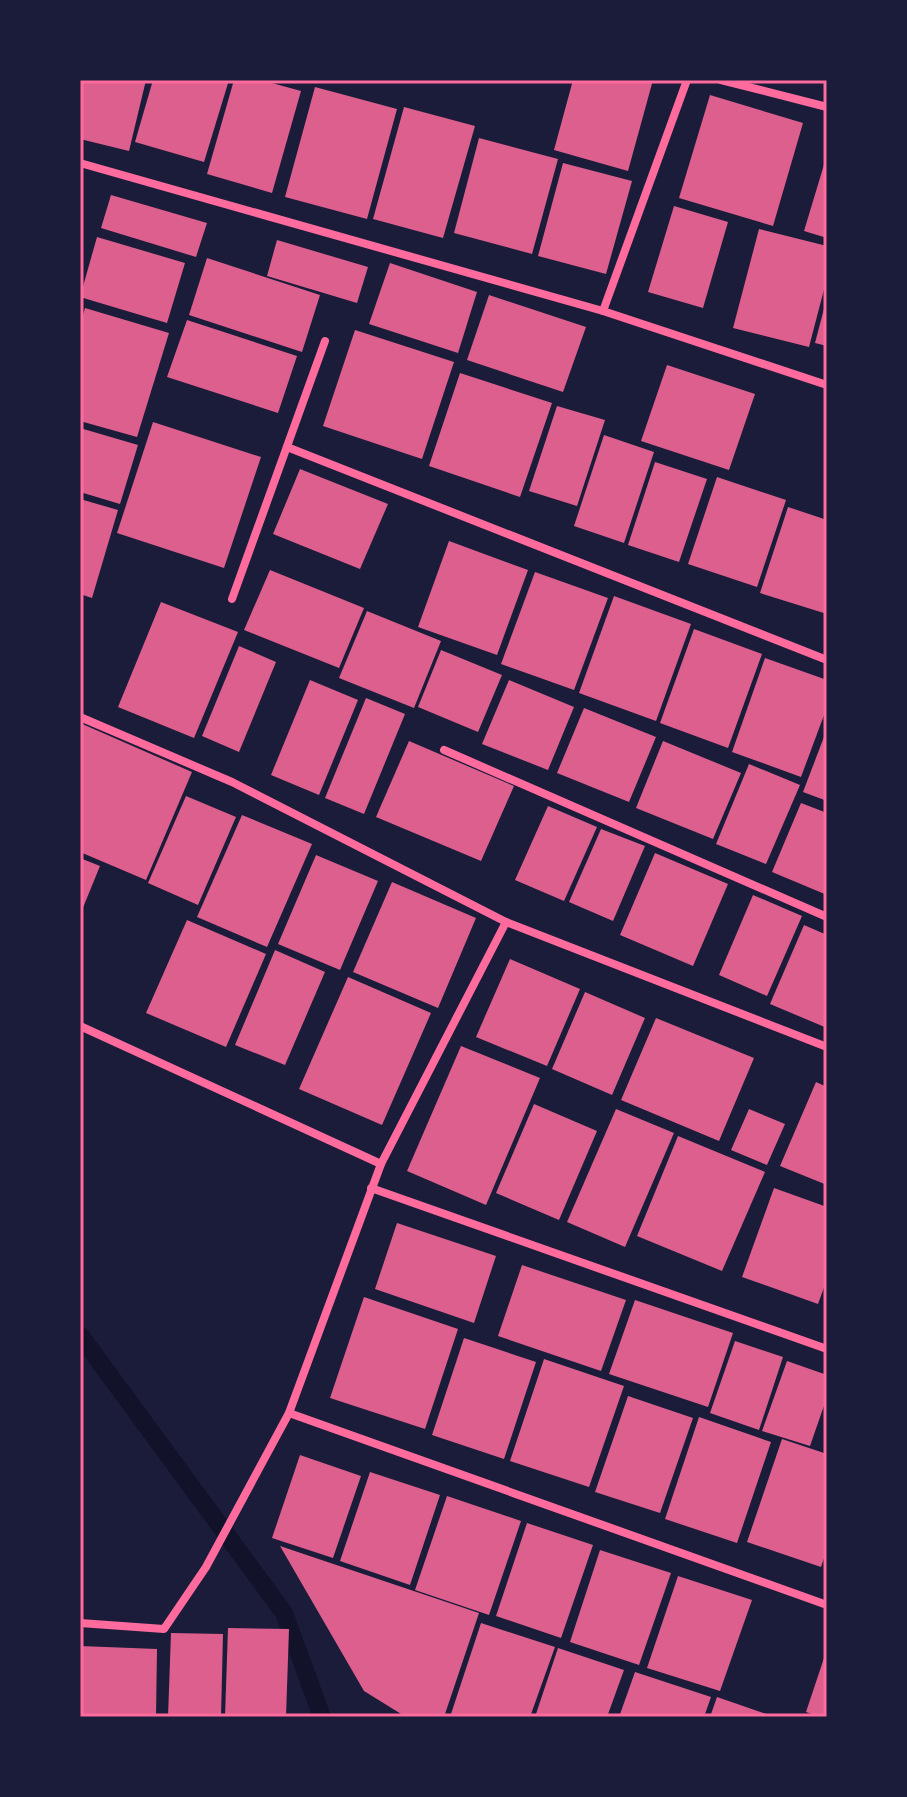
<svg xmlns="http://www.w3.org/2000/svg" width="907" height="1797" viewBox="0 0 907 1797" font-family="'PT Sans Narrow',sans-serif">
<style>
.lines{fill:none;stroke-linecap:round;stroke-linejoin:round}
.stream{stroke:#12122b;stroke-width:18}
.building{fill:#dd5f8e}
.minor{stroke:#ff6b9d;stroke-width:8}
.neatline{fill:none;stroke:#ff6b9d;stroke-width:3}
</style>
<rect width="100%" height="100%" fill="#1b1b3a"/>
<g class="lines">
<!-- stream -->
<path class="stream" d="M80,1335l204,278 38,104"/>
</g>
<!-- building -->
<g class="building">
<path d="M80,80h66l-17,71 -49,-12z"/>
<path d="M153,80h76l-25,82 -69,-20z"/>
<path d="M234,80h27l40,11 -29,102 -65,-19z"/>
<path d="M573,80h80l-25,91 -74,-21z"/>
<path d="M315,87l82,22 -30,110 -82,-22z"/>
<path d="M710,95l93,28 -30,103 -94,-28z"/>
<path d="M404,107l71,19 -32,112 -70,-19z"/>
<path d="M479,138l79,21 -26,95 -78,-21z"/>
<path d="M826,158h1v80l-23,-7z"/>
<path d="M563,163l69,18 -26,93 -68,-18z"/>
<path d="M111,195l96,28 -11,34 -95,-29z"/>
<path d="M674,206l54,16 -25,86 -55,-16z"/>
<path d="M759,229l68,17v32l-18,69 -76,-19z"/>
<path d="M97,237l88,26 -18,60 -87,-26z"/>
<path d="M277,240l91,27 -11,36 -90,-27z"/>
<path d="M207,258l113,37 -18,57 -113,-37z"/>
<path d="M390,263l87,29 -19,61 -89,-29z"/>
<path d="M489,295l97,32 -23,65 -96,-32z"/>
<path d="M826,301h1v45l-12,-3z"/>
<path d="M85,308l84,25 -32,104 -57,-16v-96z"/>
<path d="M187,320l110,36 -19,57 -111,-36z"/>
<path d="M355,330l99,32 -32,97 -99,-33z"/>
<path d="M667,365l88,29 -26,76 -88,-29z"/>
<path d="M460,373l92,30 -32,94 -91,-31z"/>
<path d="M557,406l48,14 -28,86 -48,-15z"/>
<path d="M153,422l108,35 -37,111 -107,-35z"/>
<path d="M80,428l58,17 -18,59 -40,-12z"/>
<path d="M604,435l50,17 -30,91 -50,-17z"/>
<path d="M655,462l52,17 -28,83 -51,-17z"/>
<path d="M300,469l88,35 -28,65 -87,-35z"/>
<path d="M717,477l69,23 -29,87 -69,-23z"/>
<path d="M80,499l38,11 -26,88 -12,-4z"/>
<path d="M788,507l39,13v94l-67,-21z"/>
<path d="M449,541l79,29 -31,85 -79,-28z"/>
<path d="M270,570l94,38 -25,60 -95,-38z"/>
<path d="M535,572l73,26 -34,92 -73,-26z"/>
<path d="M614,596l77,28 -35,97 -77,-28z"/>
<path d="M161,602l77,30 -44,106 -76,-31z"/>
<path d="M367,611l74,30 -27,67 -75,-30z"/>
<path d="M694,629l68,25 -34,94 -68,-25z"/>
<path d="M239,646l37,16 -37,90 -37,-16z"/>
<path d="M441,650l61,25 -24,57 -60,-25z"/>
<path d="M765,658l62,22v27l-26,70 -69,-25z"/>
<path d="M310,680l48,20 -39,95 -48,-20z"/>
<path d="M509,680l65,27 -26,63 -66,-26z"/>
<path d="M366,698l39,16 -41,100 -39,-16z"/>
<path d="M584,708l72,29 -27,65 -72,-29z"/>
<path d="M80,723l112,49 -46,108 -66,-28z"/>
<path d="M827,729v72l-24,-9z"/>
<path d="M409,741l105,45 -33,75 -105,-44z"/>
<path d="M663,741l78,32 -28,66 -77,-31z"/>
<path d="M749,764l51,21 -34,79 -50,-20z"/>
<path d="M186,796l50,21 -38,88 -50,-22z"/>
<path d="M801,803l26,10v82l-55,-23z"/>
<path d="M548,806l49,21 -33,74 -49,-21z"/>
<path d="M242,815l70,29 -45,103 -70,-30z"/>
<path d="M601,829l44,17 -32,75 -44,-19z"/>
<path d="M655,853l73,31 -35,82 -73,-31z"/>
<path d="M316,855l62,26 -38,89 -62,-26z"/>
<path d="M80,858l20,8 -20,49z"/>
<path d="M392,882l84,36 -38,90 -85,-36z"/>
<path d="M753,895l49,21 -35,80 -48,-21z"/>
<path d="M187,920l79,34 -40,93 -80,-34z"/>
<path d="M804,925l23,10v93l-57,-24z"/>
<path d="M275,950l50,22 -40,93 -50,-20z"/>
<path d="M510,959l70,30 -33,77 -71,-29z"/>
<path d="M348,977l83,36 -49,112 -83,-36z"/>
<path d="M585,992l60,26 -33,77 -60,-26z"/>
<path d="M656,1018l98,40 -35,83 -98,-41z"/>
<path d="M461,1046l79,32 -54,127 -79,-34z"/>
<path d="M816,1082l11,5v98l-47,-19z"/>
<path d="M534,1104l63,27 -38,89 -63,-27z"/>
<path d="M616,1109l58,24 -49,114 -58,-25z"/>
<path d="M749,1109l36,15 -18,41 -36,-15z"/>
<path d="M678,1136l87,36 -43,99 -85,-35z"/>
<path d="M774,1188l53,19v72l-9,25 -76,-27z"/>
<path d="M397,1223l99,33 -22,67 -99,-34z"/>
<path d="M522,1265l104,35 -25,71 -103,-35z"/>
<path d="M364,1297l94,32 -33,100 -95,-31z"/>
<path d="M635,1300l98,33 -25,74 -99,-33z"/>
<path d="M464,1338l72,24 -32,97 -72,-24z"/>
<path d="M735,1341l48,16 -24,73 -49,-17z"/>
<path d="M544,1359l80,27 -35,101 -79,-26z"/>
<path d="M787,1361l40,14v22l-17,49 -48,-15z"/>
<path d="M628,1396l65,22 -33,95 -65,-21z"/>
<path d="M699,1417l72,25 -34,101 -72,-24z"/>
<path d="M782,1439l45,15v95l-6,18 -74,-25z"/>
<path d="M300,1455l61,21 -28,82 -61,-20z"/>
<path d="M370,1472l70,23 -30,90 -70,-24z"/>
<path d="M447,1496l74,25 -32,94 -74,-25z"/>
<path d="M527,1523l66,22 -32,93 -65,-22z"/>
<path d="M280,1546l199,67 -35,104h-38l-42,-26z"/>
<path d="M600,1550l71,23 -32,92 -69,-23z"/>
<path d="M678,1576l74,24 -32,91 -73,-23z"/>
<path d="M481,1623l74,24 -25,70h-80z"/>
<path d="M228,1628l61,1 -3,88h-61z"/>
<path d="M171,1633l52,1 -2,83h-53z"/>
<path d="M80,1646l77,3 -1,68h-76z"/>
<path d="M558,1648l66,22 -17,47h-72z"/>
<path d="M826,1652l1,65h-7l-14,-5z"/>
<path d="M635,1672l76,25 -7,20h-85z"/>
<path d="M717,1697l55,19v1h-62z"/>
</g>
<g class="lines">
<!-- minor -->
<g class="minor">
<path d="M721,80l106,27"/>
<path d="M80,163l523,148 224,74"/>
<path d="M603,311l84,-231"/>
<path d="M287,447l540,213"/>
<path d="M232,599l93,-258"/>
<path d="M80,717l152,65 274,140 321,125"/>
<path d="M444,750l383,167"/>
<path d="M506,922l-125,242 -92,249 538,192"/>
<path d="M80,1026l301,138"/>
<path d="M371,1188l456,161"/>
<path d="M80,1623l84,6 42,-62 83,-154"/>
</g>
</g>
<!-- border -->
<rect width="907" height="1797" fill="none" stroke="#1b1b3a" stroke-width="164"/>
<rect x="82" y="82" width="743" height="1633" class="neatline"/>
</svg>
